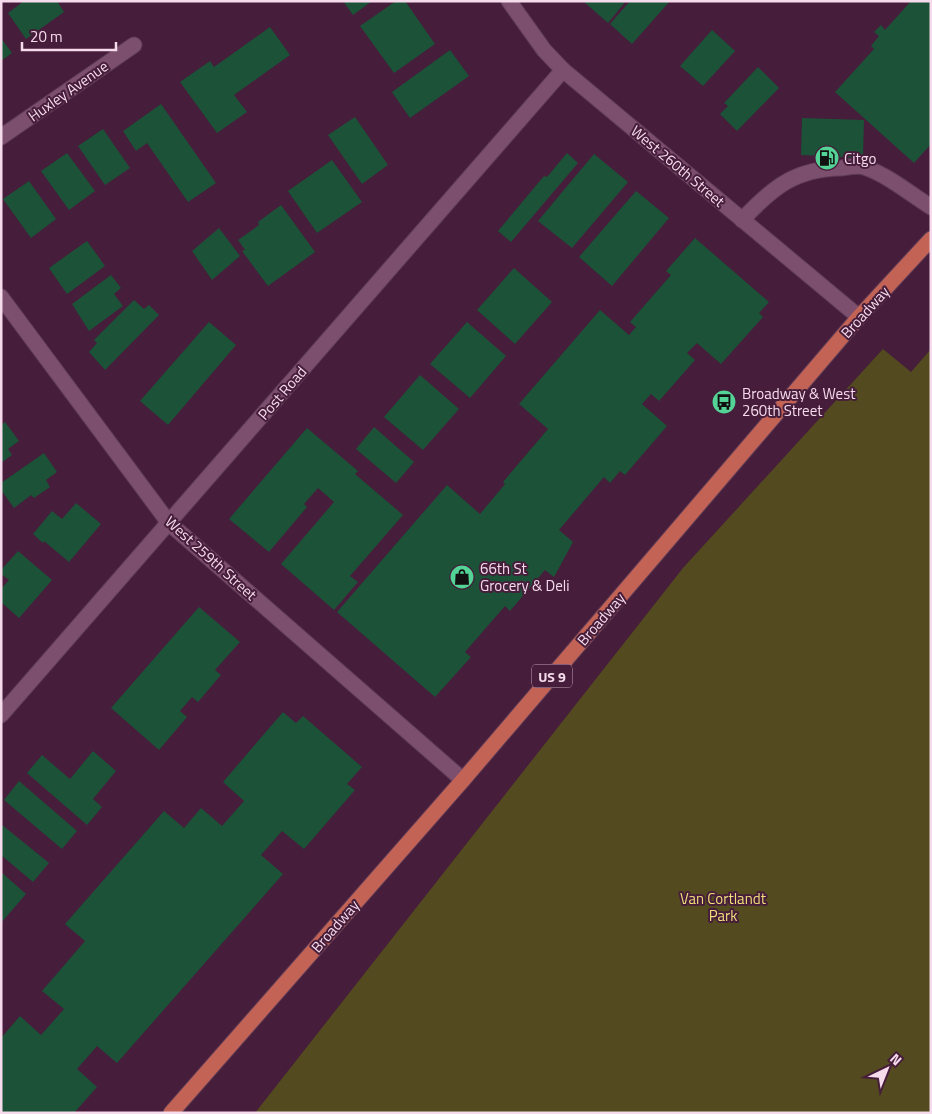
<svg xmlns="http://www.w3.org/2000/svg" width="932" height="1114" viewBox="0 0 932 1114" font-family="'Titillium Web',sans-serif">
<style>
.green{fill:#534b1f}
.building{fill:#1b5238}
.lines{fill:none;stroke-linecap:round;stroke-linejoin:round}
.service-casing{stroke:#5f3c56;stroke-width:17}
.minor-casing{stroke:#5f3c56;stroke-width:17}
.primary-casing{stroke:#5f3c56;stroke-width:17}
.service{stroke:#7c4f6e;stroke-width:15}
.minor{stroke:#7c4f6e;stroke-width:15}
.primary{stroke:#c36355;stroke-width:15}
.labels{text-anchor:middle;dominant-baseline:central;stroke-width:4;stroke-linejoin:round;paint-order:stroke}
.shield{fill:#461d3a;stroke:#c1a2b7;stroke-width:1}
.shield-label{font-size:14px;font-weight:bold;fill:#f6dbec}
.street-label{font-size:15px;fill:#f6dbec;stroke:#461d3a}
.poi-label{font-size:15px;fill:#f6dbec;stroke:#461d3a;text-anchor:start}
.park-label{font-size:15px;fill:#f0de7a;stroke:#461d3a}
</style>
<rect width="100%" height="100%" fill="#461d3a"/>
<!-- green -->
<path class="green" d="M883,349l28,23 20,-23v764h-676l428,-545z"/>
<!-- building -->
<g class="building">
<path d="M24,1h33l7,11 -38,27 -18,-26z"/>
<path d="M343,1h29l-19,14z"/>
<path d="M396,1h9l30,43 -41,29 -34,-47z"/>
<path d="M583,1h43l-18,22z"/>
<path d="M630,1h40l-38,43 -22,-20z"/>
<path d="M911,1h20v143l-17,19 -79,-71 39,-43 -3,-3 8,-10 -5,-4 7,-7 4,5z"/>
<path d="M270,27l20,28 -56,40 13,17 -30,21 -37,-51 30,-21 4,6z"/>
<path d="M712,30l23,21 -32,35 -23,-20z"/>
<path d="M1,38l11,15 -11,8z"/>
<path d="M450,50l19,26 -59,42 -18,-26z"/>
<path d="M758,67l21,21 -42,43 -17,-17 8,-8 -4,-3z"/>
<path d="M161,104l55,79 -28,19 -41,-59 -11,8 -13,-20z"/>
<path d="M355,117l33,48 -26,19 -34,-49z"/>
<path d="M802,118l62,2 -1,38 -62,-3z"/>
<path d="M103,129l27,39 -25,17 -27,-39z"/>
<path d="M67,153l28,38 -26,19 -28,-39z"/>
<path d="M567,153l11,10 -67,79 -13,-11 46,-55 3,1z"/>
<path d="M594,154l34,28 -56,66 -34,-27z"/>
<path d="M332,160l30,42 -45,31 -29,-42z"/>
<path d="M29,181l27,38 -25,19 -28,-39z"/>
<path d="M636,191l33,27 -57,68 -33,-29z"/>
<path d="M281,205l34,47 -47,34 -26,-35 3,-1 -7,-10 21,-15 -1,-3z"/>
<path d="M219,228l21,28 -28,24 -20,-29z"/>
<path d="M695,238l74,64 -10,11 4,4 -42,47 -24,-21 -10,10 8,7 -36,41 -8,-7 -9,10 25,22 -42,49 -5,-4 -10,12 -6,-6 -45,53 14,12 -19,35 -9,-7 -35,41 -5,-5 -40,46 6,5 -36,40 -98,-85 110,-127 33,29 25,-30 -2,-2 45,-53 -29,-25 81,-94 29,25 7,-8 -6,-5 41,-47 -5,-4z"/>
<path d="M87,241l18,25 -38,28 -18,-26z"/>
<path d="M514,268l38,34 -37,42 -38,-34z"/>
<path d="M111,275l10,13 -7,6 9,12 -34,25 -17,-27z"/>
<path d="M134,300l10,9 5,-4 10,10 -54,55 -16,-18 8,-9 -3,-3z"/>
<path d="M209,322l27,23 -68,80 -28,-24z"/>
<path d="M467,322l39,34 -36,42 -40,-34z"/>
<path d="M420,375l39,34 -36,41 -39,-33z"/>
<path d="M5,422l14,19 -11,8 4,6 -11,8v-38z"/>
<path d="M374,427l40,35 -18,21 -40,-34z"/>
<path d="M307,428l51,43 -3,3 48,41 -53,61 8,6 -24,28 -53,-46 53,-62 -16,-14 -14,16 3,3 -38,45 -40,-33z"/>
<path d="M44,453l13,19 -11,8 4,7 -16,11 -3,-3 -17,13 -13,-18v-7z"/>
<path d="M76,503l25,21 -32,38 -25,-21 -1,2 -10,-9 19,-23 10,8z"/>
<path d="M18,551l34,29 -33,38 -18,-16v-13l8,-9 -8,-6v-4z"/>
<path d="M199,607l41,35 -25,28 6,5 -12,14 -11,13 -6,-5 -12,14 7,6 -28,33 -48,-42z"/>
<path d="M283,712l13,11 7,-7 59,51 -15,17 8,6 -51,59 -22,-18 -21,24 22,19 -166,189 -20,-17 -20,23 20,18 -23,26h-73v-75l19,-22 21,19 23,-26 -22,-18 43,-50 -20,-17 99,-113 20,17 17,-20 21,18 22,-25 -21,-19z"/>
<path d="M93,751l23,20 -23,28 9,8 -15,18 -60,-52 15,-18 28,24z"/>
<path d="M19,781l58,50 -15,18 -58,-49z"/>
<path d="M1,824l48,39 -16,19 -32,-27z"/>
<path d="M1,872l25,22 -25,29z"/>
</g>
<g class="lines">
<defs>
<path id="service" d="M742,220c31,-33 53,-51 99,-52 7,-1 17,-3 23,-1 22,7 48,28 67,40"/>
<g id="minor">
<path d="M509,1l35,49 19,20 296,247"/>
<path d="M1,137l133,-92"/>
<path d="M1,297l168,226 294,257"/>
<path d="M1,715l562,-645"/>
</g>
<path id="primary" d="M171,1113l292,-333 396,-463 72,-78"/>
</defs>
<!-- service casing -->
<use href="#service" class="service-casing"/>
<!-- minor casing -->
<use href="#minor" class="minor-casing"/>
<!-- primary casing -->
<use href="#primary" class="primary-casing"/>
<!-- service -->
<use href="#service" class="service"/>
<!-- minor -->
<use href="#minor" class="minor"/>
<!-- primary -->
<use href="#primary" class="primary"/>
</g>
<!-- icons -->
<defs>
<symbol id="fuel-disc" viewBox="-11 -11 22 22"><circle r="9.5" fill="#54d396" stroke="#461d3a"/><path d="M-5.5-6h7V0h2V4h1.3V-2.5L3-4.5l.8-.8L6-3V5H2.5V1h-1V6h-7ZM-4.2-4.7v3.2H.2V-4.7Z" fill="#111"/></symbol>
<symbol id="bus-disc" viewBox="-11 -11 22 22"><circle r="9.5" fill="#54d396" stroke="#461d3a"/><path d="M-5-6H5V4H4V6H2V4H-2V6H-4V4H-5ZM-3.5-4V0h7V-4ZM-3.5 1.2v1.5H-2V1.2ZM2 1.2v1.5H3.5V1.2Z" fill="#111"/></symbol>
<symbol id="shop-disc" viewBox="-11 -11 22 22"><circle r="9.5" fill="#54d396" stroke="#461d3a"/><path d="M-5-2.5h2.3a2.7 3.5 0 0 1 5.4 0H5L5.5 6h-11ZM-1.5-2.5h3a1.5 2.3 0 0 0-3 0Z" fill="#111"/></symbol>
</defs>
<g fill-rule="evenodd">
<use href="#fuel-disc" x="813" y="144" width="28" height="28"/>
<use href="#bus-disc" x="710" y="388" width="28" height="28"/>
<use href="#shop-disc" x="448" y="563" width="28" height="28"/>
</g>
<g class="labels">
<!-- shield labels -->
<rect class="shield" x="532" y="664.5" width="40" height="23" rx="4"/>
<g class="shield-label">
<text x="552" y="676">US 9</text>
</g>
<!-- street labels -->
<g class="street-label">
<text transform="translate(68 91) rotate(-35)">Huxley Avenue</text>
<text transform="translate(678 166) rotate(40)">West 260th Street</text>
<text transform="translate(865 312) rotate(-48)">Broadway</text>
<text transform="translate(282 393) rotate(-49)">Post Road</text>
<text transform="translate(211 558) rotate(42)">West 259th Street</text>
<text transform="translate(601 619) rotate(-49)">Broadway</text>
<text transform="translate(335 926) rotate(-49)">Broadway</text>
</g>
<!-- poi labels -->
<g class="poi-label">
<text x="844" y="158">Citgo</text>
<text x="742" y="393">Broadway &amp; West<tspan x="742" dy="17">260th Street</tspan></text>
<text x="480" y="568">66th St<tspan x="480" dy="17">Grocery &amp; Deli</tspan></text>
</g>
<!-- park labels -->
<g class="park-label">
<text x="723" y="898">Van Cortlandt<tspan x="723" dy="17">Park</tspan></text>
</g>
</g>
<!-- border -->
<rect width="932" height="1114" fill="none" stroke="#f6dbec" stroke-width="5"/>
<!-- north arrow -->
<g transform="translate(887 1069) rotate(43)" stroke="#461d3a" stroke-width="4" paint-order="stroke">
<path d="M0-4L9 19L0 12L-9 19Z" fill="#f6dbec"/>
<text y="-8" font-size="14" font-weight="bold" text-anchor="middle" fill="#f6dbec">N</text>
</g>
<!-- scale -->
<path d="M22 42v8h94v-8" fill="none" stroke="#f6dbec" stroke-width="2.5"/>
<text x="30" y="42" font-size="15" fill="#f6dbec" stroke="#461d3a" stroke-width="4" paint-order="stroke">20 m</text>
</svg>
